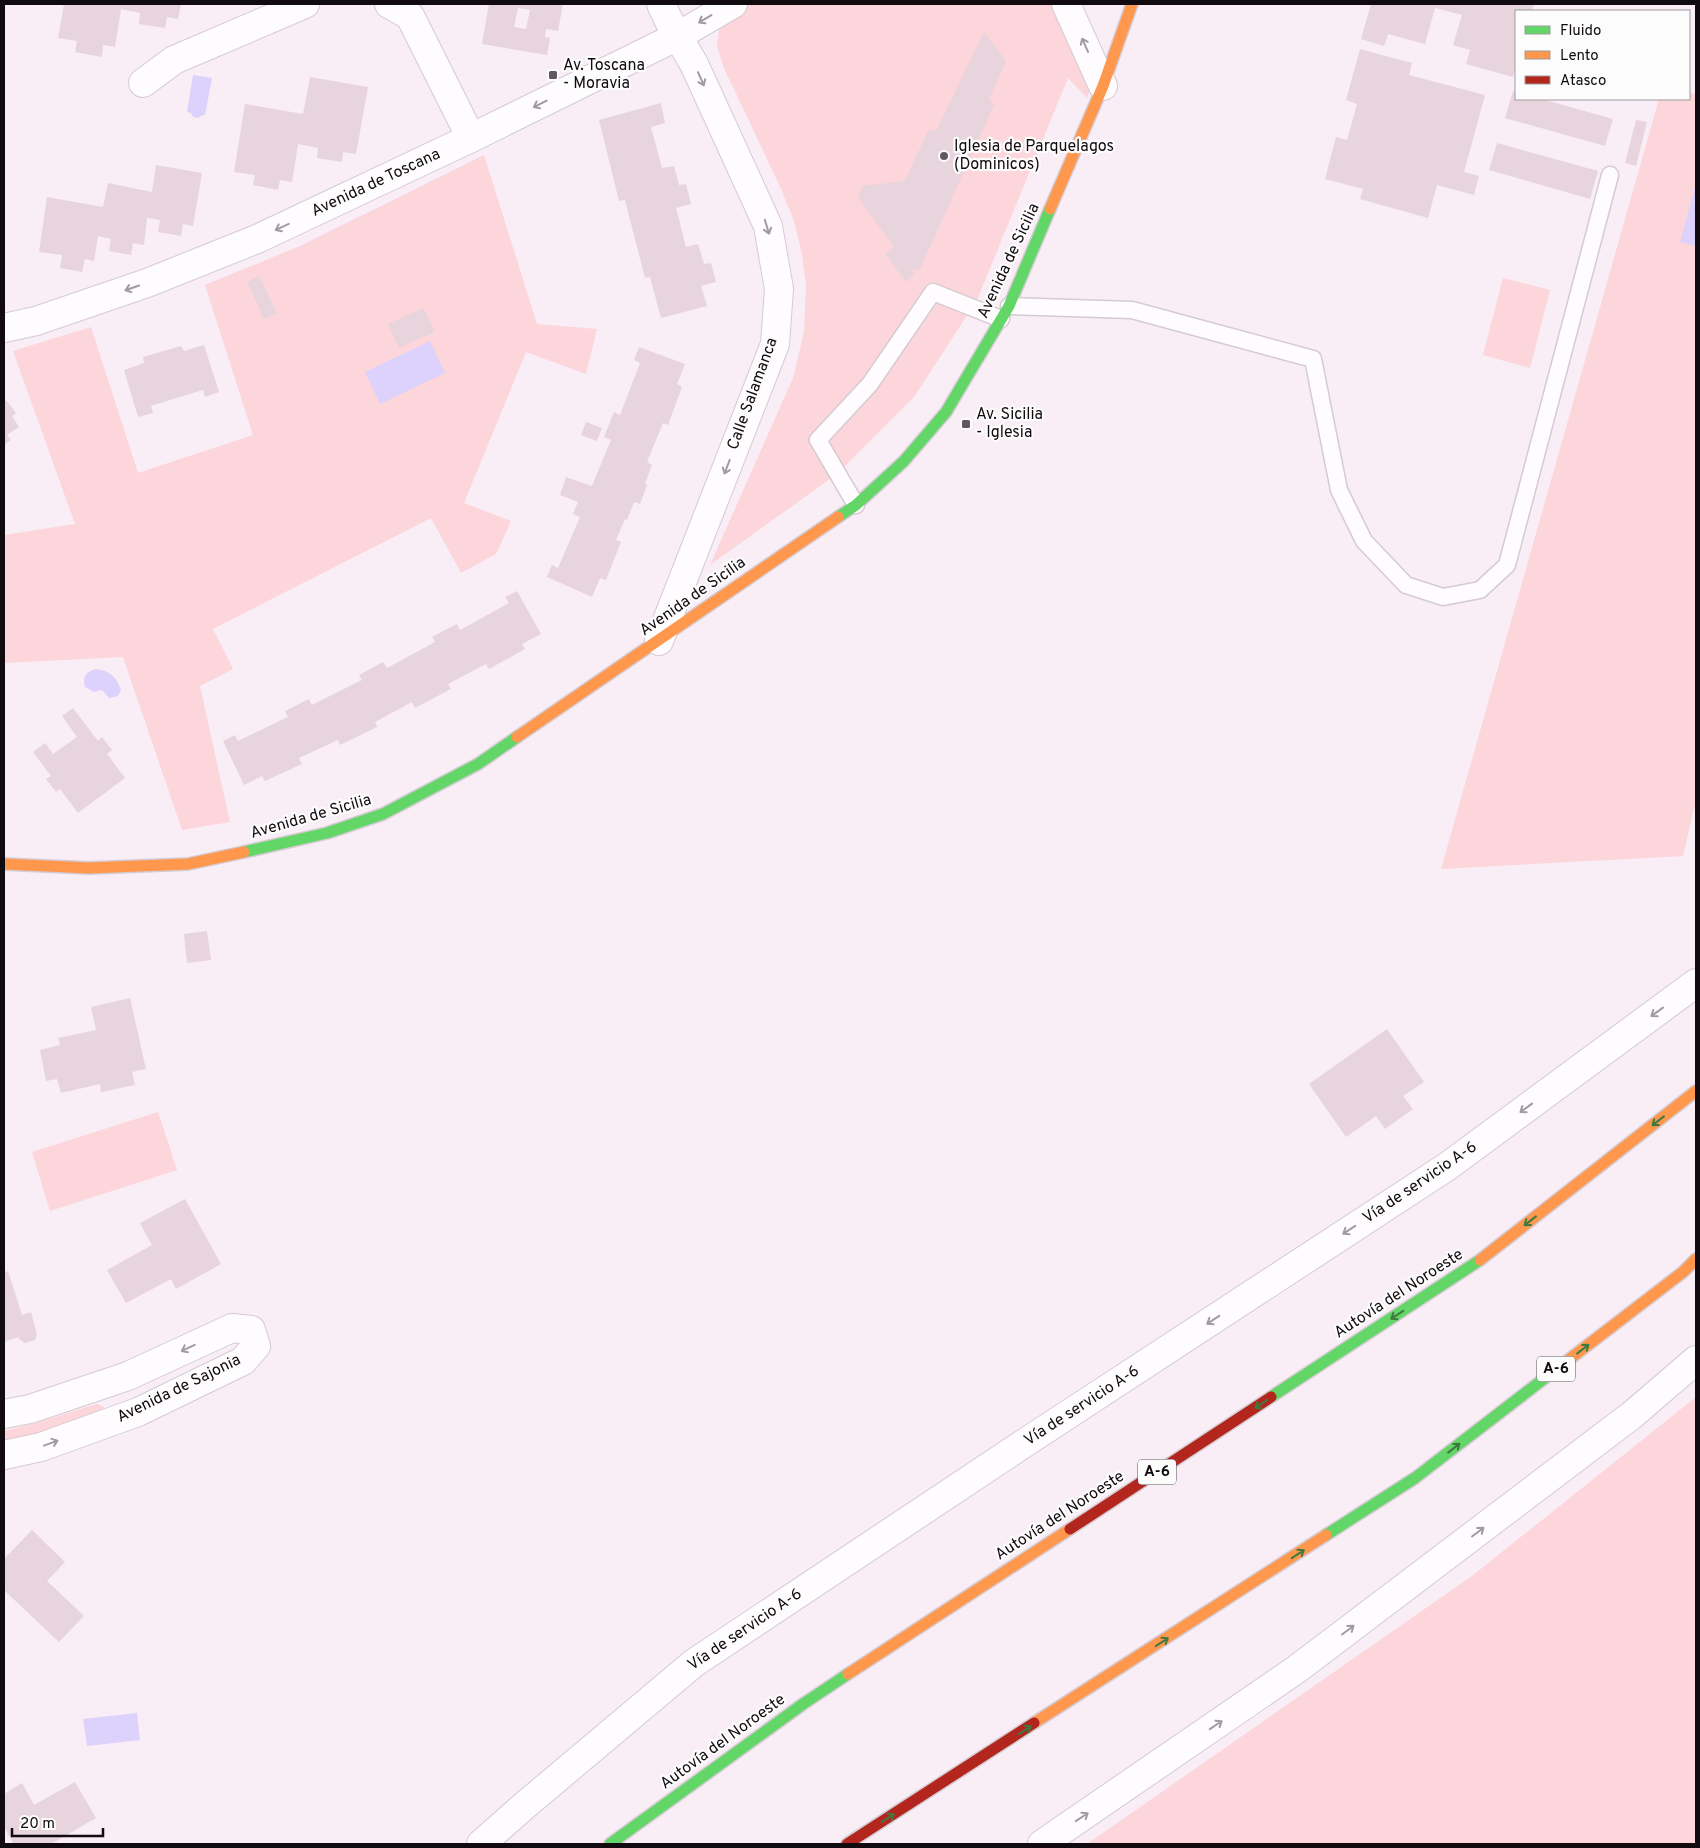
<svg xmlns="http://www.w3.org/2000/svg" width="1700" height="1848" viewBox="0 0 1700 1848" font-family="Overpass,sans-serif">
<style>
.green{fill:#fcd6da}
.water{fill:#ddd2fc}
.building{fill:#e8d4dd;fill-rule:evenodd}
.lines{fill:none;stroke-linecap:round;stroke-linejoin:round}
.lane-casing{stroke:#d5cbd2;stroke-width:19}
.street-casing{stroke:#d5cbd2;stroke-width:30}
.fast-casing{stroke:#d5cbd2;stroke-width:14}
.slow-casing{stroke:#d5cbd2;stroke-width:14}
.jam-casing{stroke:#d5cbd2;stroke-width:14}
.lane{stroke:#fefcfe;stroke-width:16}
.street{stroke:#fefcfe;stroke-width:28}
.fast{stroke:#63d668;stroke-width:11}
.slow{stroke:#ff974d;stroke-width:11}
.jam{stroke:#b3261e;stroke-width:11}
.oneway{stroke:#9f9b9e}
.oneway2{stroke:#3e7a40}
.poi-dot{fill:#625960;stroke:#fcfcfc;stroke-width:2}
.labels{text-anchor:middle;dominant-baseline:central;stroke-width:4.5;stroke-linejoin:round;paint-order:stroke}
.shield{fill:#fcfcfc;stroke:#585356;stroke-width:1}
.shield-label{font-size:15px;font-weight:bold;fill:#110a0f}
.poi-label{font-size:16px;fill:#110a0f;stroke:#fcfcfc;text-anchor:start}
.street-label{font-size:16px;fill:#110a0f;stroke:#fcfcfc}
</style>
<rect width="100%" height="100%" fill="#f9edf6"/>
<!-- green -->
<g class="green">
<path d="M751,4h303l37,82 -4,12 -19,-20 -91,222 -63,97 -77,77 -127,91 83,-187 11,-46 2,-46 -4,-32 -8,-33 -12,-30 -58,-123 -7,-22 2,-16 12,-17z"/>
<path d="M1689,92l7,3v705l-13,56 -242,13 218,-770h30z"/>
<path d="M484,155l53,169 60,5 -11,45 -60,-22 -62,151 47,18 -15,33 -35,19 -30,-55 -218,111 20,40 -33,17 30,136 -48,8 -59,-173 -119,6v-128l71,-11 -62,-173 78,-24 47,146 115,-38 -48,-150 95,-39z"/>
<path d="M1503,278l47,12 -20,78 -47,-13z"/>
<path d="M158,1112l19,58 -127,41 -18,-59z"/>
<path d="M1696,1397v447h-609l385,-268z"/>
<path d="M97,1404l7,3 -3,6 -64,20 -33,8v-10l28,-7z"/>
</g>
<!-- water -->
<g class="water">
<path d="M193,75l19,3 -7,37h-2l-5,3 -5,-1 -2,-4 -4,-1z"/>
<path d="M1696,184v62l-16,-4z"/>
<path d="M430,341l15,32 -65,31 -15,-32z"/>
<path d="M96,669c13,1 21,8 25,21l-3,6 -9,2 -7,-8 -8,2 -9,-5c-3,-10 1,-16 11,-18z"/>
<path d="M137,1713l3,27 -53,6 -4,-27z"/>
</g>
<!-- building -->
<g class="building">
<path d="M64,4h117l-3,15 -11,-2 -2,11 -26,-4 1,-11 -19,-4 -6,38 -12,-2 -1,12 -27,-5 2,-11 -19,-3z"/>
<path d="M489,4h74l-5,27 -12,-2 -1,8 5,1 -3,17 -65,-11zM518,8l12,2 -4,19 -12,-2z"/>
<path d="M1371,4h163l-2,7h-16v54l-3,12 -47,-13 4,-14 -17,-5 9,-30 -27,-7 -10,36 -37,-10 -4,12 -23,-7z"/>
<path d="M984,32l22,29 -17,38 5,6 -75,166 -8,-2 4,6 -9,7 -21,-28 9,-7 -36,-50 5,-11 42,-5 23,-50 9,-2z"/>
<path d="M1360,49l52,14 -3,12 76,20 -21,77 15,4 -5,19 -37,-10 -9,33 -68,-19 3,-10 -38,-10 11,-42 11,3 10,-36 -11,-4z"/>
<path d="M310,77l58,10 -12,67 -13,-2 -1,10 -25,-4 1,-10 -20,-4 -6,38 -12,-2 -2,10 -25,-5 2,-10 -21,-3 11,-68 58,10z"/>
<path d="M1513,91l3,1v7h26l71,20 -8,27 -100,-28z"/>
<path d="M661,103l4,20 -14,4 11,41 12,-2 5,19 7,-1 5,20 -15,4 10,39 12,-3 6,20 7,-1 5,19 -15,4 6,20 -46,12 -11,-41 -5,1 -20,-78 -6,1 -20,-81z"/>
<path d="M1636,120l11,2 -11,44 -11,-3z"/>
<path d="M1497,143l101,28 -8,28 -101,-29z"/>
<path d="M156,165l46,8 -9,53 -10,-2 -2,12 -23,-4 2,-12 -13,-2 -3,27 -11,-2 -2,12 -22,-4 2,-12 -13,-3 -4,25 -9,-2 -3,13 -22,-4 2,-13 -23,-3 8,-55 56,10 5,-24 44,9z"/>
<path d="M259,276l18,37 -13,6 -17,-37z"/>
<path d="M423,308l12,24 -36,16 -11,-24z"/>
<path d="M204,345l15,47 -14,5 -2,-7 -46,14 -6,2 2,7 -15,4 -14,-47 20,-7 -1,-6 38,-11 3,5z"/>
<path d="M639,347l46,17 -8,20 5,3 -14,38 -5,-2 -16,39 5,3 -7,19 2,1 -7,19 -6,-2 -7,18 -2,-1 -9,21 5,2 -15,38 -6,-2 -8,19 -45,-20 5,-12 6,3 22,-51 -7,-3 5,-12 -18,-7 6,-18 26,9 19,-46 -7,-3 10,-25 6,3 20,-52 -6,-3z"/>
<path d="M6,400l10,13 -4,3 7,11 -12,8 4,5 -7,5v-43z"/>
<path d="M586,422l16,6 -5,13 -16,-6z"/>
<path d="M517,591l24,43 -19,10 3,5 -36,20 -3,-5 -38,20 3,5 -36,19 -3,-6 -37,20 2,5 -37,18 -2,-5 -39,18 3,6 -37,17 -3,-5 -18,9 -21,-44 12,-6 3,6 50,-24 -3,-6 24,-12 3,6 50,-25 -3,-5 24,-13 4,6 48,-26 -3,-5 13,-7 12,-6 3,6 49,-27 -4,-6z"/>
<path d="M73,708l25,33 4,-4 10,13 -5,4 18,24 -47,35 -18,-24 -4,3 -10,-13 5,-3 -18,-24 12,-9 8,11 24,-17 -15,-21z"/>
<path d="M207,931l4,29 -24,3 -3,-29z"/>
<path d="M130,998l16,71 -14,3 3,13 -34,7 -1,-8 -39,9 -4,-14 -11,2 -6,-31 20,-5 -2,-7 38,-8 -5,-23z"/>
<path d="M1387,1029l37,53 -21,14 10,13 -28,20 -9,-13 -30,21 -37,-53z"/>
<path d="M185,1199l36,65 -45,25 -5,-10 -45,24 -19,-33 45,-25 -12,-22z"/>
<path d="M8,1271l14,44 9,-3 6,22 -2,6 -10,3 -6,-4v-2l-15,5v-69z"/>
<path d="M32,1530l33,32 -18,19 37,35 -25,26 -55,-52v-31z"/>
<path d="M75,1782l21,36 -45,26h-37l-10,-17v-33l18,-11 12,22z"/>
</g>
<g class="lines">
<defs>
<g id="lane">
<path d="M1009,306l123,4 181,49 26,131 25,51 42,44 37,12 37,-7 27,-25 103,-390"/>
<path d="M856,505l-38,-65 52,-56 63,-92 68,27"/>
</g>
<g id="street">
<path d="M389,4l21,12 61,122"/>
<path d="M1066,4l37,82"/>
<path d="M143,83l31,-23 131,-56"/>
<path d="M4,328l32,-7 111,-38 110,-44 214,-101 207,-102 55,-32"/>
<path d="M659,641l116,-297 4,-55 -11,-63 -74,-162 -25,-43 -8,-17"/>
<path d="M4,1414l26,-5 98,-33 104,-48 19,2 5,16 -13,15 -105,51 -97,35 -37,8"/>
<path d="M481,1844l43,-38 170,-143 329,-219 425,-278 248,-183"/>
<path d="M1042,1844l255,-175 335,-254 64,-55"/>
</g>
<g id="fast">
<path d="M838,517l18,-12 48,-44 42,-49 63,-106 41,-97"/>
<path d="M244,852l83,-19 56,-19 95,-50 39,-27"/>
<path d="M1271,1397l209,-137"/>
<path d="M1326,1535l89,-57 139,-107"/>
<path d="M610,1844l193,-140 45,-30"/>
</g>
<g id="slow">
<path d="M1050,209l53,-123 29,-82"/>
<path d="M517,737l321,-220"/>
<path d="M4,864l85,4 99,-4 56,-12"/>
<path d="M1480,1260l216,-169"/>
<path d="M1554,1371l129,-99 13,-13"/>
<path d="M848,1674l222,-145"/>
<path d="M1034,1723l292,-188"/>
</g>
<g id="jam">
<path d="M1070,1529l201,-132"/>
<path d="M847,1844l187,-121"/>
</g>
</defs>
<!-- lane casing -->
<use href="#lane" class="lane-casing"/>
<!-- street casing -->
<use href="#street" class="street-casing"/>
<!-- fast casing -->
<use href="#fast" class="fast-casing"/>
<!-- slow casing -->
<use href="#slow" class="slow-casing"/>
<!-- jam casing -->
<use href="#jam" class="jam-casing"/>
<!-- lane -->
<use href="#lane" class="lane"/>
<!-- street -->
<use href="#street" class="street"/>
<!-- fast -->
<use href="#fast" class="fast"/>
<!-- slow -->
<use href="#slow" class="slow"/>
<!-- jam -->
<use href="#jam" class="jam"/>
</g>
<!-- one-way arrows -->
<defs><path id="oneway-shaft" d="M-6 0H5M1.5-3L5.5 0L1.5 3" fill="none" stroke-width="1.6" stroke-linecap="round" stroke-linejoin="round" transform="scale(1.25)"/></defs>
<g class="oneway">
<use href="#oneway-shaft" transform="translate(705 19) rotate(149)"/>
<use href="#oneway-shaft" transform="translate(1085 45) rotate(-114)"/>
<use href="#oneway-shaft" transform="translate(701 79) rotate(66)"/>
<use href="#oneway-shaft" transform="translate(540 104) rotate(153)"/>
<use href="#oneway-shaft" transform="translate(282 227) rotate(155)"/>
<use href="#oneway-shaft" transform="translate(767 227) rotate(73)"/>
<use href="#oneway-shaft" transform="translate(132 288) rotate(161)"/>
<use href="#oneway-shaft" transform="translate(727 467) rotate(111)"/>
<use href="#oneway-shaft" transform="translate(1657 1012) rotate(144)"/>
<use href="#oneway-shaft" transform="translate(1526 1108) rotate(144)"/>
<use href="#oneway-shaft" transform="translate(1349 1230) rotate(147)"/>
<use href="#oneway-shaft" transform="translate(1213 1320) rotate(147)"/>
<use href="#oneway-shaft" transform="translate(188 1348) rotate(155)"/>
<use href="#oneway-shaft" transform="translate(51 1443) rotate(-20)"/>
<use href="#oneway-shaft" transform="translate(1478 1532) rotate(-37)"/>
<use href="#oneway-shaft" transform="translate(1348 1630) rotate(-37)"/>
<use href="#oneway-shaft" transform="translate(1216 1725) rotate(-34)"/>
<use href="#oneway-shaft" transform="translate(1082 1817) rotate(-34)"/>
</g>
<g class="oneway2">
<use href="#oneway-shaft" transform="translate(1658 1121) rotate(142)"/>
<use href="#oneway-shaft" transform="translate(1530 1221) rotate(142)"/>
<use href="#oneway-shaft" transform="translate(1397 1315) rotate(147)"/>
<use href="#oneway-shaft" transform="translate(1583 1349) rotate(-38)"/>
<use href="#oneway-shaft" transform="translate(1261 1404) rotate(147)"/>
<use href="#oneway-shaft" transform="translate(1454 1448) rotate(-38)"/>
<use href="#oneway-shaft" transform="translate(1298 1554) rotate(-33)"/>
<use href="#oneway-shaft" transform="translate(1162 1642) rotate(-33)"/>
<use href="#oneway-shaft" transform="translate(1025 1730) rotate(-33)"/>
<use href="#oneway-shaft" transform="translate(888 1818) rotate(-33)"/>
</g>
<!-- markers -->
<g class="poi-dot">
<rect x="548" y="70" width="10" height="10" rx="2.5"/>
<circle cx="944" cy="156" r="5"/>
<rect x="961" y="419" width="10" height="10" rx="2.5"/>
</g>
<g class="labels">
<!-- shield labels -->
<g class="shield">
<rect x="1537" y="1356.5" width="38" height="25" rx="4"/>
<rect x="1138" y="1459.5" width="38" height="25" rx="4"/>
</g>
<g class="shield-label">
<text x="1556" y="1369">A-6</text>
<text x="1157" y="1472">A-6</text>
</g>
<!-- poi labels -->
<g class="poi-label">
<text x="563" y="66">Av. Toscana<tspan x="563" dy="18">- Moravia</tspan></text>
<text x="954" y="147">Iglesia de Parquelagos<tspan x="954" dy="18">(Dominicos)</tspan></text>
<text x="976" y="415">Av. Sicilia<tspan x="976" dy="18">- Iglesia</tspan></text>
</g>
<!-- street labels -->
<g class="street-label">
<text transform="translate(376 183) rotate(-25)">Avenida de Toscana</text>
<text transform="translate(1009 261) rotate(-65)">Avenida de Sicilia</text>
<text transform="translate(753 394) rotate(-70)">Calle Salamanca</text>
<text transform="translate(693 597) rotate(-35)">Avenida de Sicilia</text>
<text transform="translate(311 817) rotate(-16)">Avenida de Sicilia</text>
<text transform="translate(1420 1183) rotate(-34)">Vía de servicio A-6</text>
<text transform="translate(1399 1294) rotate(-33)">Autovía del Noroeste</text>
<text transform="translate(179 1389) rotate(-26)">Avenida de Sajonia</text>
<text transform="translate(1082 1406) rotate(-33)">Vía de servicio A-6</text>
<text transform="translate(1060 1516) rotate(-33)">Autovía del Noroeste</text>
<text transform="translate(745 1630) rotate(-34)">Vía de servicio A-6</text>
<text transform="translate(723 1742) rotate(-36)">Autovía del Noroeste</text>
</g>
</g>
<!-- border -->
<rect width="1700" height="1848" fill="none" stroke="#110a0f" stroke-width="10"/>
<!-- legend -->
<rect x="1515" y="10" width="175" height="90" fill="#fcfcfc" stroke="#9e9b9d"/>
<rect x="1525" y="26" width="25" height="8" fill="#63d668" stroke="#9e9b9d"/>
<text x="1560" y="35" font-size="15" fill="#110a0f">Fluido</text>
<rect x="1525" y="51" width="25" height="8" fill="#ff974d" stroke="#9e9b9d"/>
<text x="1560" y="60" font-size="15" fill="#110a0f">Lento</text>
<rect x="1525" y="76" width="25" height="8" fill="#b3261e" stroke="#9e9b9d"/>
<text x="1560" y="85" font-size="15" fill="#110a0f">Atasco</text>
<!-- scale -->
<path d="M12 1828v8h91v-8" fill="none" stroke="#110a0f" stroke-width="2.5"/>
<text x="20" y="1828" font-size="15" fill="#110a0f" stroke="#fcfcfc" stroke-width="4" paint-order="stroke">20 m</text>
</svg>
